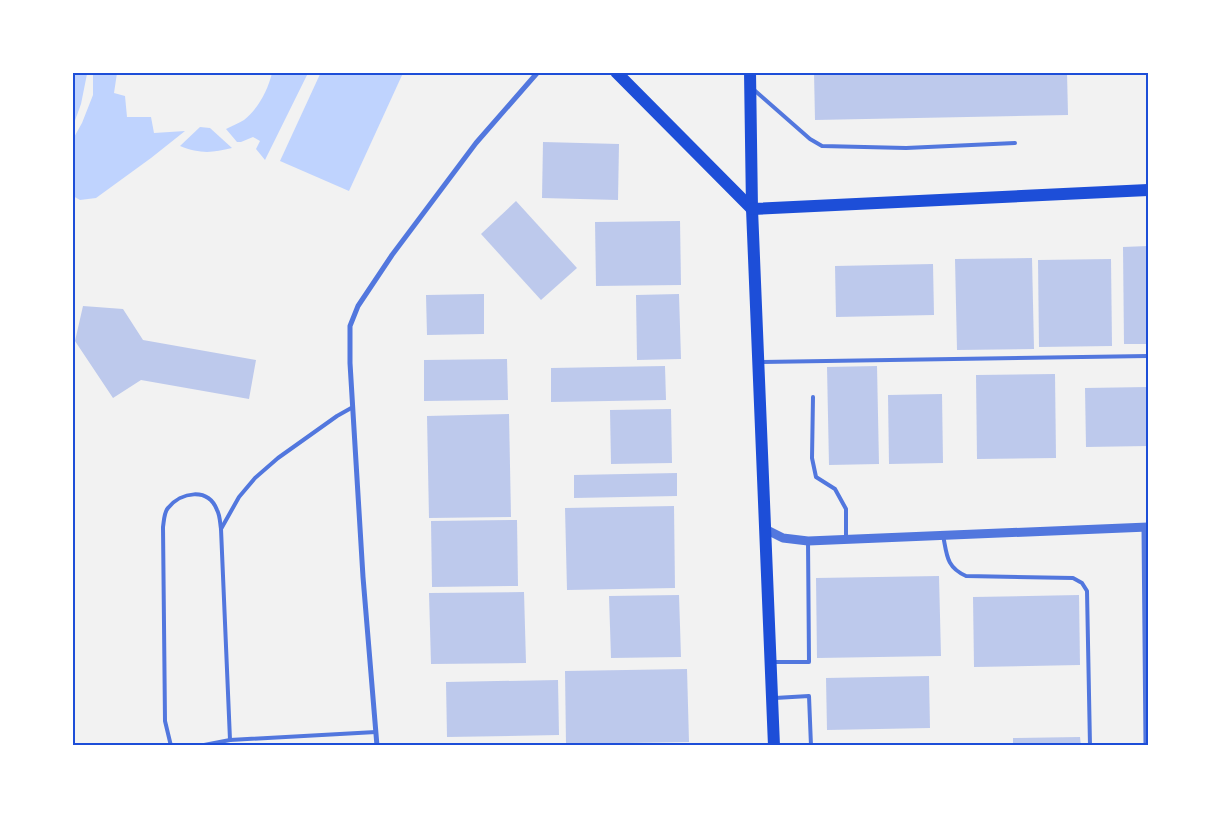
<svg xmlns="http://www.w3.org/2000/svg" width="1221" height="818" viewBox="0 0 1221 818" font-family="Poppins,sans-serif">
<style>
.water{fill:#bfd3fe}
.building{fill:#bdc9ec}
.lines{fill:none;stroke-linecap:round;stroke-linejoin:round}
.service{stroke:#5277de;stroke-width:4}
.minor{stroke:#5277de;stroke-width:5}
.tertiary{stroke:#5277de;stroke-width:9}
.primary{stroke:#1d4ed8;stroke-width:12}
.neatline{fill:none;stroke:#1d4ed8;stroke-width:2}
</style>
<rect width="100%" height="100%" fill="#f2f2f2"/>
<!-- water -->
<g class="water">
<path d="M73,72l14,1v1l-6,30 -8,22z"/>
<path d="M321,72l82,1 -54,118 -69,-30z"/>
<path d="M93,73h24l-3,20 11,3 2,21h24l3,16 31,-2 -34,27 -55,40 -16,2 -7,-4v-57l9,-16 11,-28z"/>
<path d="M272,73h36l-43,87 -9,-11 4,-8 -7,-4 -12,5h-4l-11,-13c6,-3 13,-6 18,-9 14,-11 24,-30 28,-47z"/>
<path d="M200,127l10,1 22,20c-20,5 -32,6 -52,-2z"/>
</g>
<!-- building -->
<g class="building">
<path d="M814,72h253l1,43 -253,5z"/>
<path d="M543,142l76,2 -1,56 -76,-2z"/>
<path d="M516,201l61,67 -36,32 -60,-66z"/>
<path d="M680,221l1,64 -85,1 -1,-64z"/>
<path d="M1148,246v98h-24l-1,-97z"/>
<path d="M1032,258l2,91 -77,1 -2,-91z"/>
<path d="M1111,259l1,87 -73,1 -1,-87z"/>
<path d="M933,264l1,51 -98,2 -1,-51z"/>
<path d="M484,294v40l-57,1 -1,-40z"/>
<path d="M679,294l2,65 -44,1 -1,-65z"/>
<path d="M83,306l40,3 20,31 113,20 -7,39 -108,-19 -28,18 -38,-57z"/>
<path d="M507,359l1,41 -84,1v-41z"/>
<path d="M665,366l1,34 -115,2v-34z"/>
<path d="M877,366l2,98 -50,1 -2,-98z"/>
<path d="M1055,374l1,84 -79,1 -1,-84z"/>
<path d="M1148,387v59l-62,1 -1,-59z"/>
<path d="M942,394l1,69 -54,1 -1,-69z"/>
<path d="M671,409l1,54 -61,1 -1,-54z"/>
<path d="M509,414l2,103 -82,1 -2,-102z"/>
<path d="M677,473v23l-103,2v-23z"/>
<path d="M674,506l1,82 -108,2 -2,-82z"/>
<path d="M517,520l1,66 -86,1 -1,-66z"/>
<path d="M939,576l2,80 -124,2 -1,-80z"/>
<path d="M524,592l2,71 -95,1 -2,-71z"/>
<path d="M679,595l2,62 -70,1 -2,-62z"/>
<path d="M1079,595l1,70 -106,2 -1,-70z"/>
<path d="M687,669l2,73 -123,2 -1,-73z"/>
<path d="M929,676l1,52 -103,2 -1,-52z"/>
<path d="M558,680l1,55 -112,2 -1,-55z"/>
<path d="M1080,737l1,9h-68v-8z"/>
</g>
<g class="lines">
<!-- service -->
<g class="service">
<path d="M753,89l57,50 12,7 84,2 109,-5"/>
<path d="M761,362l387,-6"/>
<path d="M813,397l-1,61 4,19 19,12 11,20v29"/>
<path d="M221,529l18,-32 16,-19 23,-20 59,-42 16,-9"/>
<path d="M943,535c4,20 3,32 23,41l107,2 9,5 5,8 3,155"/>
<path d="M773,662h36l-1,-121"/>
<path d="M775,698l34,-2 2,50"/>
<path d="M171,746l-6,-25 -2,-194c1,-6 1,-15 5,-19 13,-16 40,-21 49,2 3,5 3,13 4,19l9,211"/>
<path d="M199,746l31,-6 146,-8"/>
<path d="M892,746l21,-1"/>
</g>
<!-- minor -->
<g class="minor">
<path d="M1144,528l2,218"/>
<path d="M377,746l-14,-169 -13,-214v-37l8,-20 34,-51 84,-112 62,-71"/>
</g>
<!-- tertiary -->
<path class="tertiary" d="M767,530l16,8 25,3 340,-14"/>
<!-- primary -->
<g class="primary">
<path d="M616,72l136,137"/>
<path d="M750,72l2,137 22,537"/>
<path d="M752,209l396,-19"/>
</g>
</g>
<!-- border -->
<rect width="1221" height="818" fill="none" stroke="#ffffff" stroke-width="148"/>
<rect x="74" y="74" width="1073" height="670" class="neatline"/>
</svg>
